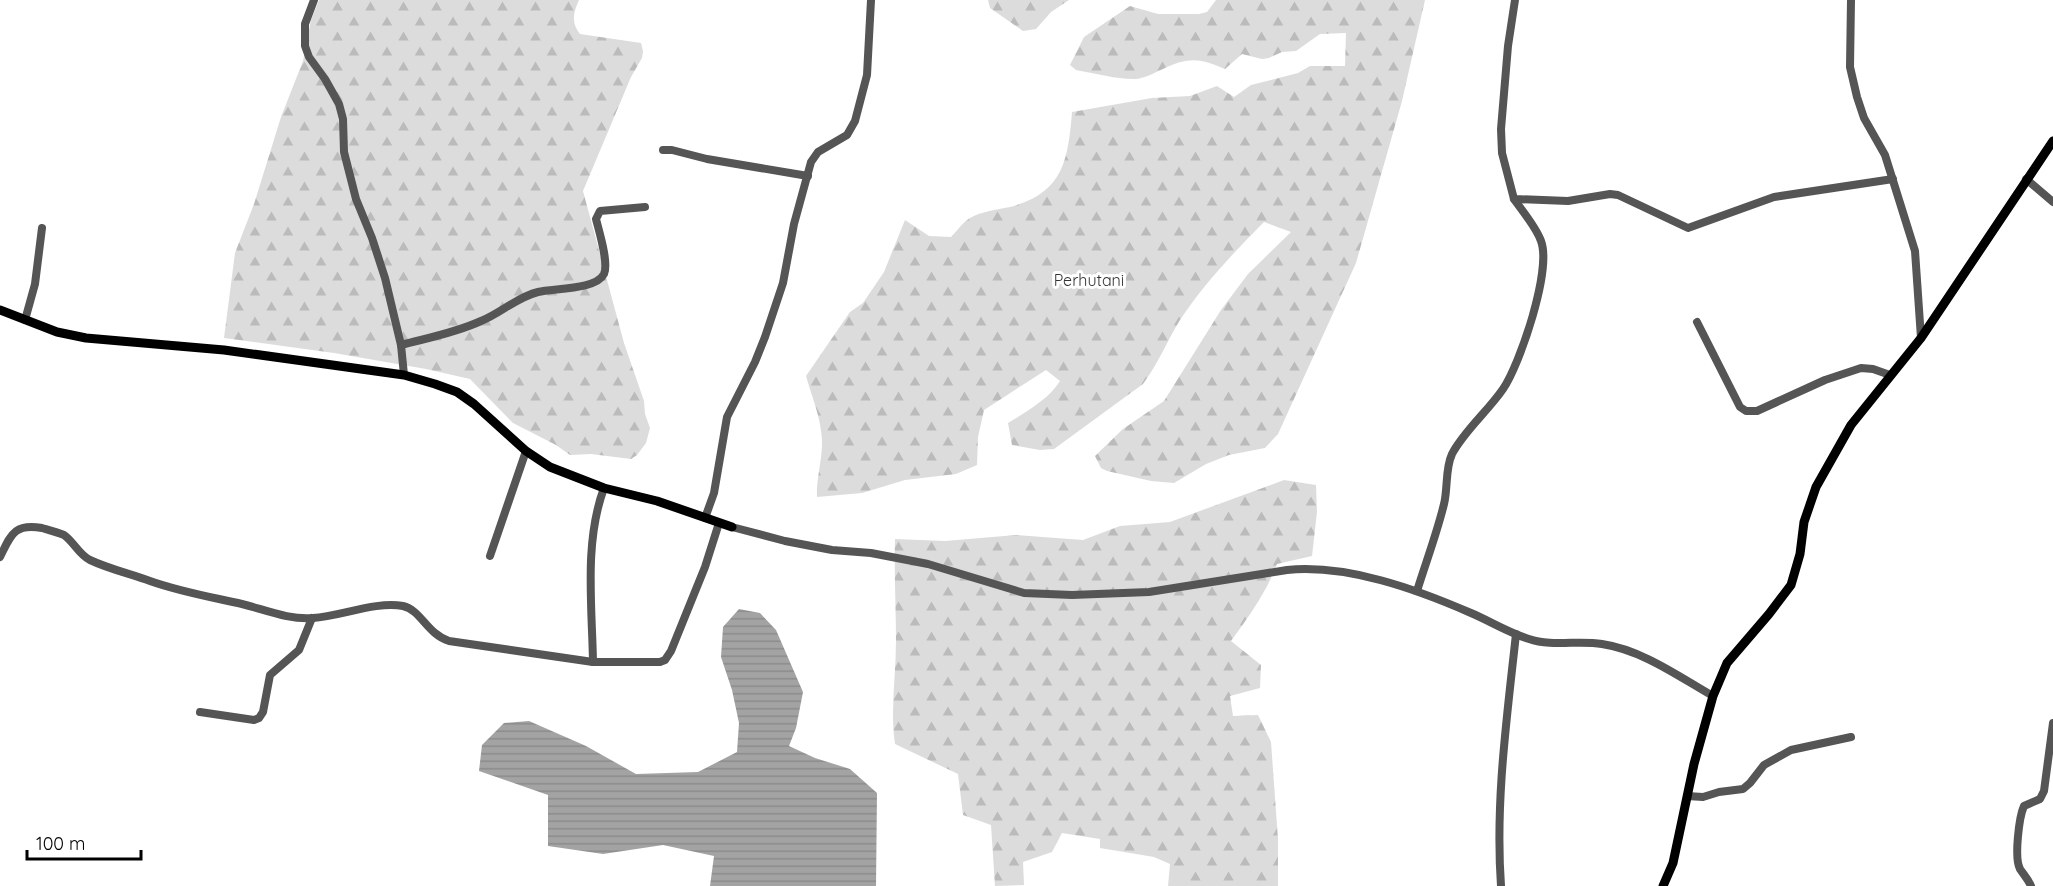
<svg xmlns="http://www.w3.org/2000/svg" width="2053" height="886" viewBox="0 0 2053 886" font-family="Quicksand,sans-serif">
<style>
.forest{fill:url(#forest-firs)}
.water{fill:url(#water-rules)}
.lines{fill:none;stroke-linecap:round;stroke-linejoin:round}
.minor{stroke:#555;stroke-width:8}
.major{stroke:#000;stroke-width:9}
.labels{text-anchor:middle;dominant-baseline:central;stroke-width:6;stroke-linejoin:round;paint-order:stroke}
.park-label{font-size:16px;fill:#333;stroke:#fff}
</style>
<defs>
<pattern id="forest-firs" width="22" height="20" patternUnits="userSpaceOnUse" patternTransform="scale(1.5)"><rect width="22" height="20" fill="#dcdcdc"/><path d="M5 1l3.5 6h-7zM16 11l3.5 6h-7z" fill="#bbb"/></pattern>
<pattern id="water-rules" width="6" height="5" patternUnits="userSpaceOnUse" patternTransform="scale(1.5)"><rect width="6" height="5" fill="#a3a3a3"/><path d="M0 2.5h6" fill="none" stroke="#8b8b8b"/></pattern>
</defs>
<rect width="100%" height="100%" fill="#fff"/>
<!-- forest -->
<g class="forest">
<path d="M319,0h260c-6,13 -8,23 1,34l61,9 2,8 -1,7 -11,19 -48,114 41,152 20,58 1,13 5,14 -4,15 -9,12 -6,4 -40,-5 -21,1 -14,-10 -43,-22 -43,-44 -44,-10 -92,-16 -110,-15 11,-85 19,-49 27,-87 22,-56 8,-41z"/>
<path d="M988,0h81l-18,12 -15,17 -13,2 -33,-23z"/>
<path d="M1216,0h209l-23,101 -46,162 -78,171 -13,14 -36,7 -23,9 -32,19 -23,-2 -44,-10 -6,-3 -6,-12 28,-27 41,-28 57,-91 27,-36 43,-42 -27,-10c-30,30 -61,63 -84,98 -13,21 -22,44 -37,64l-89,65 -14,1 -28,-5 -4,-22c18,-11 41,-24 52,-42l-14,-11 -62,40 -6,27 -1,28 -21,9 -51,6 -43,13 -45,4c-1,-22 8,-44 4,-66 -2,-18 -10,-37 -15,-55l44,-64 13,-9 21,-31 21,-52 24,16 22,1c6,-6 12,-15 19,-19 9,-6 30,-9 40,-11 53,-14 58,-46 62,-95l80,-14 38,-2 27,-10 17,11 17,-12 47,-12 12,-7h35l1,-33 -26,1 -24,17 -14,1 -13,6 -7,1 -20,-5 -17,15c-26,-11 -36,-12 -62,0 -9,4 -18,9 -27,10 -15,1 -44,-6 -60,-9l-6,-5 14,-28 46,-31 28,8h41l8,-2z"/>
<path d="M1284,480l32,5 1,27 -5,44 -35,8c-11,29 -28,52 -46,77l30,24 -1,23 -30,8 3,20 25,-1 13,27 7,97v47h-110l2,-22 -16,-7 -54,-9v-9l-38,-6 -10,19 -29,10 1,23 -29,1 -4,-61 -28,-10 -5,-41 -63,-30c-5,-34 1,-68 1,-103 0,-34 -2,-68 -1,-102l50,2 71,-6 67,5 37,-14 50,-4z"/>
</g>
<!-- water -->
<path class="water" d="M739,609l21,4 16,17 27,62 -7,36 -7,18 26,12 35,11 27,24 -1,93h-166l4,-30 -51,-11 -60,9 -55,-8v-51l-69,-24 3,-26 22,-22 25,-2 57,25 50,28 62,-2 39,-20 2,-29 -7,-33 -11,-33 2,-30z"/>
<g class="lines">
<!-- minor -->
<g class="minor">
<path d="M314,0l-9,24v22l4,11 16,22 14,25 4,15 1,33 12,47 16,39 13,40 16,67 3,30"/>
<path d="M1515,0l-7,46 -7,83 1,24 12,46 54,2 42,-7 8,1 70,33 86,-31 119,-18"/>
<path d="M1851,0l-1,67 7,30 7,21 21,37 30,96 6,87"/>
<path d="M663,150h9l35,9 101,17"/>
<path d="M2026,179l27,23"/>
<path d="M25,320l10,-36 7,-56"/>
<path d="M1697,322l43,85 6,4h11l68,-31 36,-12 12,1 17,6"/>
<path d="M401,345c26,-7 54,-12 80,-24 20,-8 36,-24 57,-29 16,-4 58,-2 66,-18 5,-11 -5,-43 -8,-55l4,-8 45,-4"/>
<path d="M705,518l9,-25 13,-76 28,-55 10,-25 18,-54 11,-59 17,-62 7,-10 29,-17 8,-14 12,-46 4,-75"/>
<path d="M732,527l53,14 47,9 39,3 57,11 96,29 48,2 77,-3 138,-22c60,-6 129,19 184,43 19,8 38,20 58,26 23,8 49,1 73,5 40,6 76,32 111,52"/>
<path d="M490,556l36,-105"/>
<path d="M0,557c11,-22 14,-34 42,-29 7,2 15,4 22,7 10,7 15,20 26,25 19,9 41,14 60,21 31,11 61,16 92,23 24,6 47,16 71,14 28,-2 63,-17 90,-12 18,4 24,28 46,35l144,21h67l5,-2 6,-9 34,-84 14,-44"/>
<path d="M1417,591c9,-29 20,-58 27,-87 4,-16 1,-35 8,-50 12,-23 36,-43 51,-65 17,-25 49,-119 38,-148 -5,-14 -18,-29 -27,-42"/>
<path d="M593,662c-1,-57 -9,-120 11,-174"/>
<path d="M200,712l54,8 5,-2 4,-6 7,-37 29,-25 13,-32"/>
<path d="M1687,796l16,1 16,-5 24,-3 7,-6 14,-18 27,-15 60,-13"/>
<path d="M1501,886c-6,-84 6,-169 15,-252"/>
<path d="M2031,886c-3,-7 -7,-11 -11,-17 -6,-11 -1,-52 4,-63l16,-7 4,-8 9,-68"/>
</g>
<!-- major -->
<g class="major">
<path d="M0,310l57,22 29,6 138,12 180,25 31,9 22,8 17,12 52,47 24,16 54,21 53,13 75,26"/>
<path d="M1663,886l10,-23 21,-99 19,-68 14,-33 42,-49 22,-29 9,-31 4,-32 12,-35 35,-62 70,-87 132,-197"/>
</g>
</g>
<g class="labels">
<!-- park labels -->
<g class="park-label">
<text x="1089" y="280">Perhutani</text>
</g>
</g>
<!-- scale -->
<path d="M27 850v9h114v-9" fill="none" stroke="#000000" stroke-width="3"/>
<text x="36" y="850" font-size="18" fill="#000000" stroke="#ffffff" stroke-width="4.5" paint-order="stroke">100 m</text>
</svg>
